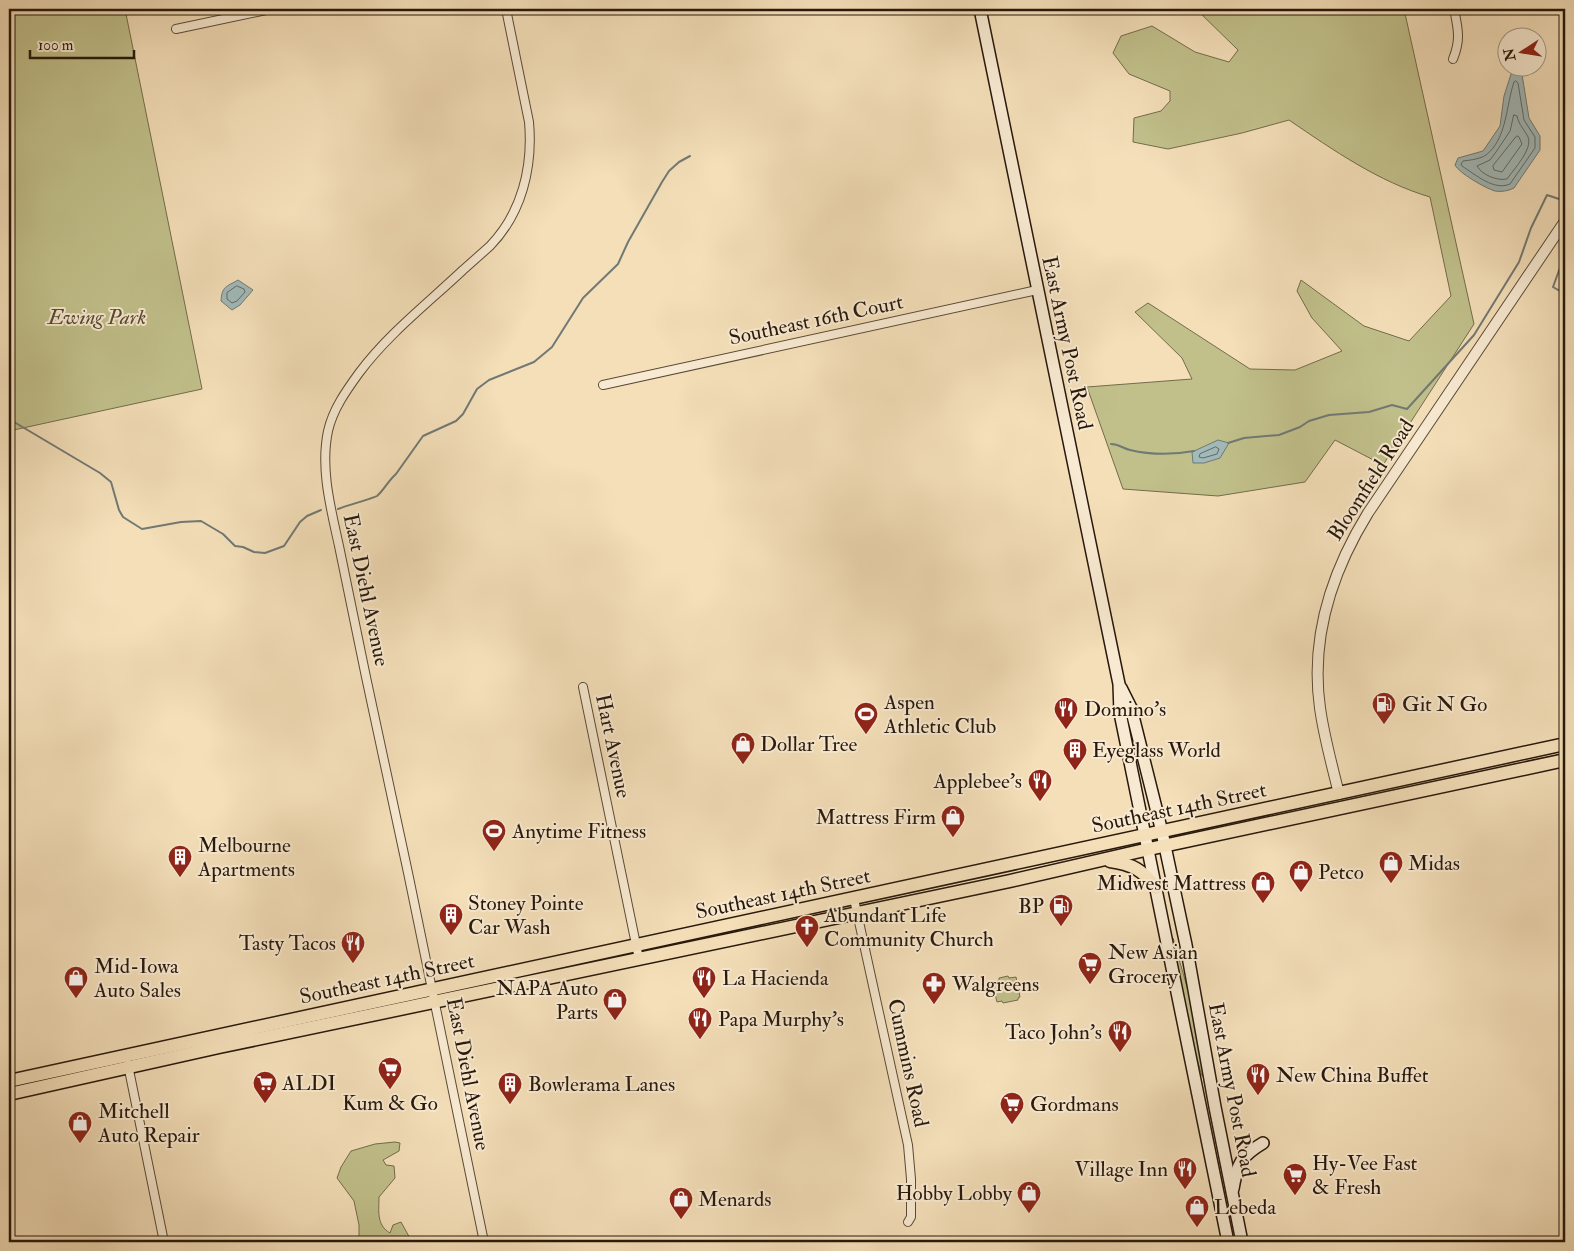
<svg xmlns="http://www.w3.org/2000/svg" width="1574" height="1251" viewBox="0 0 1574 1251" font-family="'IM FELL Double Pica',serif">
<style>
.green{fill:#c1c08b;stroke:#746c4b}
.water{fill:#a1baba;stroke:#717974}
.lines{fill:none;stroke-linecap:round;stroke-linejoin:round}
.shore{stroke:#646962;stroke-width:1}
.stream{stroke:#717974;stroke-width:2}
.minor-casing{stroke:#5b4a36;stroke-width:10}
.tertiary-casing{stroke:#5b4a36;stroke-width:12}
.secondary-casing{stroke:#28180b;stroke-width:14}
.primary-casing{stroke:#28180b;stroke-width:15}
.minor{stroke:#f8ead2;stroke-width:8}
.tertiary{stroke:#f8ead2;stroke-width:10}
.secondary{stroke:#f8ead2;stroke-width:11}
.primary{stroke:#f4dfb9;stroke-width:12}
.labels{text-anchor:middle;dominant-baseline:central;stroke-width:4;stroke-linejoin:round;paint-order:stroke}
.park-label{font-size:21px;font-style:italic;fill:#564a31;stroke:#f8ead2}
.street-label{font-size:21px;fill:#28180b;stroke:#f8ead2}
.poi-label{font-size:21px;fill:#28180b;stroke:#f8ead2;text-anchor:start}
</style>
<rect width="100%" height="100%" fill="#f4dfb9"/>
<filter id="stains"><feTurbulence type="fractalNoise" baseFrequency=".004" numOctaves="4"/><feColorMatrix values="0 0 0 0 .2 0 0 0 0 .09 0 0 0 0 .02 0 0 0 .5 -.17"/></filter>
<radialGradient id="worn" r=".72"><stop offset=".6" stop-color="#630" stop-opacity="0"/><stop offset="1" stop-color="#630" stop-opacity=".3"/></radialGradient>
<!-- green -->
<g class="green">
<path d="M9,9h116l77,380 -193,42z"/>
<path d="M1196,9h208l70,315 -91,141 -48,-25 -30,42 -87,14 -95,-7 -36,-102 105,-8 -10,-21 -47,-46 13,-9 102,66 45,1 47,-19 -30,-33 -15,-27 4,-11 63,46 45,15 42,-45 -21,-99c-51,-15 -97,-47 -141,-77l-47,13 -74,16 -35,-7 1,-24 27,-7 9,-10v-10l-41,-17 -16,-21 8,-17 31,-10 43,26 34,10 9,-12z"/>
<path d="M1171,938h2l20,70 11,68h-2l-11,-37z"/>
<path d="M1008,976l1,2 7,-1 4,20 -2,1v2l-15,3 -1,-2 -5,1 -5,-20 7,-1v-3z"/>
<path d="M395,1142l5,1 -1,8 -16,9 3,5 8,1 1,12 -16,19c0,13 -3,28 11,36l3,-8 8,-3 11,20h-53v-17l-5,-24 -17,-23 4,-11 10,-16 24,-7z"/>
</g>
<!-- water -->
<g class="water">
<path d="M1513,68h8l8,50 11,18v14l-26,38c-6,3 -13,4 -19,3 -10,-3 -36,-18 -40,-26l3,-7 25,-7 17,-25 4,-30z"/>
<path d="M238,280l15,10 -13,15 -8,5 -11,-9c1,-15 5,-14 17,-21z"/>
<path d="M1218,440l11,3 -9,15 -16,5h-11l-1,-11z"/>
</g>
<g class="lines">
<!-- shore -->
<g class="shore">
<path d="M1516,81l2,2 6,37 11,17v11l-25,36c-16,7 -34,-9 -48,-18l-1,-2 2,-3c8,-1 17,-2 23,-6 21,-16 20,-50 28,-73z"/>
<path d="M1514,115l3,1c2,9 7,13 11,21 5,12 -14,32 -21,42 -10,2 -25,-4 -30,-13l13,-6 6,-8 14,-21z"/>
<path d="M1517,136l2,1 3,7 -20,28 -8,-2 -1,-4z"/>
<path d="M237,286l7,3 1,3 -8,9 -5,2 -5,-4v-6z"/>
<path d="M1216,447l3,2 -2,5 -14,4 -4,-1 1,-3z"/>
</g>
<!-- stream -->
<g class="stream">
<path d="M1565,254l-12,33 12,7"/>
<path d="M9,419l91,54 11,9 8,28 4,7 19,12 39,-7 20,-1 22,13 12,12 8,1 11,5 11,1 19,-7 16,-24 7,-6 14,-6"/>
<path d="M1228,443l16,-5 35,-3 21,-8 9,-6 20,-6 40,-3 23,-7 15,4 67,-74 45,-73 12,-34 16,-33 18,6"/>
<path d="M1111,444c8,0 11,4 19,6 21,5 42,5 64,1"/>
<path d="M338,509c7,-3 36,-11 39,-13 7,-6 11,-15 19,-22l27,-38 33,-15 7,-7 14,-25 12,-9 45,-18 18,-15 31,-49 35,-34 10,-22 34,-60 7,-11 10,-9 11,-6"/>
</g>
<defs>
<g id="minor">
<path d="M176,29l95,-20"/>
<path d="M1453,59c8,-20 5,-30 1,-50"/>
<path d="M603,385l434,-95"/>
<path d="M583,687l56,272"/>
<path d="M854,899l54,246 3,34v38l-3,5"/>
<path d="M128,1065l36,177"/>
<path d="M484,1242c-38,-189 -77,-377 -118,-565 -9,-44 -18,-88 -27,-131 -8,-37 -19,-77 -11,-115 5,-22 18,-40 31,-58 29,-39 69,-70 104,-103 9,-8 18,-16 27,-24 32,-33 43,-79 39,-124l-23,-113"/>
</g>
<path id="tertiary" d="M1339,794c-7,-29 -15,-57 -19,-86 -10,-71 11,-135 48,-195l197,-292"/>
<g id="secondary">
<path d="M980,9l139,675 1,29 108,529"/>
<path d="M1121,688l10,20 31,124 24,113 29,162 27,135"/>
<path d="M1233,1189c4,-25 8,-33 30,-46"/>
</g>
<g id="primary">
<path d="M1110,861c22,3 33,9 46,27"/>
<path d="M9,1081l1556,-337"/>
<path d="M9,1094l210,-47 791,-166 139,-32 416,-89"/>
</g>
</defs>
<!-- minor casing -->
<use href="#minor" class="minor-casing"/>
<!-- tertiary casing -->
<use href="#tertiary" class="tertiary-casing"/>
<!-- secondary casing -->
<use href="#secondary" class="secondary-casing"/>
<!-- primary casing -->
<use href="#primary" class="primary-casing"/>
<!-- minor -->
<use href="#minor" class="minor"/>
<!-- tertiary -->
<use href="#tertiary" class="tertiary"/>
<!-- secondary -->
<use href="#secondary" class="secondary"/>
<!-- primary -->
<use href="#primary" class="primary"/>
</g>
<!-- icons -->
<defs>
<symbol id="fuel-pin" viewBox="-11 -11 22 30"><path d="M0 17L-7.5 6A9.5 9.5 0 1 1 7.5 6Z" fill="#8f2418" stroke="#f8ead2"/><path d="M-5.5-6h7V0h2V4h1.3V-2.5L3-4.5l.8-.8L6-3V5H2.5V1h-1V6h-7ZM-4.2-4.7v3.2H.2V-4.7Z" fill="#fff"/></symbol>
<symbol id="restaurant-pin" viewBox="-11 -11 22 30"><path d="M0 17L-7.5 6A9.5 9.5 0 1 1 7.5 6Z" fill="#8f2418" stroke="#f8ead2"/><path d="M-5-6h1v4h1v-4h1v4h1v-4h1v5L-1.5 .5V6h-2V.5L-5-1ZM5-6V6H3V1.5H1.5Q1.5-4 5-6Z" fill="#fff"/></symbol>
<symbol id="stadium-pin" viewBox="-11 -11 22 30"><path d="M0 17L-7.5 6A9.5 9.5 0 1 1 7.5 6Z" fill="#8f2418" stroke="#f8ead2"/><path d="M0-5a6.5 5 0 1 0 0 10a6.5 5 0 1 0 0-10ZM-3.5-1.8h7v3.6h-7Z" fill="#fff"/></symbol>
<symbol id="shop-pin" viewBox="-11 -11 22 30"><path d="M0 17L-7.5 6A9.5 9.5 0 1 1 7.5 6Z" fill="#8f2418" stroke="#f8ead2"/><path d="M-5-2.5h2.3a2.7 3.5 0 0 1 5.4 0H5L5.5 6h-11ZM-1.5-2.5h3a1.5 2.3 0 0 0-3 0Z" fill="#fff"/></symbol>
<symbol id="building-pin" viewBox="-11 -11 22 30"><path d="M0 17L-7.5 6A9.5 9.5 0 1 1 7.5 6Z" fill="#8f2418" stroke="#f8ead2"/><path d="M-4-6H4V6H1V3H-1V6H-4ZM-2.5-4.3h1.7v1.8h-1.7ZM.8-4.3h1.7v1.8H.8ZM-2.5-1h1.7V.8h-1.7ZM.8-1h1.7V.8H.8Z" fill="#fff"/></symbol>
<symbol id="church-pin" viewBox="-11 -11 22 30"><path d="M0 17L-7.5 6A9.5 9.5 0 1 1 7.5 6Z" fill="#8f2418" stroke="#f8ead2"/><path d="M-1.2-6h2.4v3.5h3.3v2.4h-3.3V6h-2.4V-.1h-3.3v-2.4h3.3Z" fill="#fff"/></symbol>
<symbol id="supermarket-pin" viewBox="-11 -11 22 30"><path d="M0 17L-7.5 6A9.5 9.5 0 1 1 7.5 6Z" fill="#8f2418" stroke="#f8ead2"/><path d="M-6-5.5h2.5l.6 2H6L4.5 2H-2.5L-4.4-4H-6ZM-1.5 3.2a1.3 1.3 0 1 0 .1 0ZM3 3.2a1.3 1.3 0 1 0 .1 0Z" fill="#fff"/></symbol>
<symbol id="pharmacy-pin" viewBox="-11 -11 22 30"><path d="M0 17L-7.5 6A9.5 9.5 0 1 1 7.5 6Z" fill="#8f2418" stroke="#f8ead2"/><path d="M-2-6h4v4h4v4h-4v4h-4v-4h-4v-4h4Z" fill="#fff"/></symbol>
</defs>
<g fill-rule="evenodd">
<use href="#fuel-pin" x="1370" y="690" width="28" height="38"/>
<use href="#restaurant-pin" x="1052" y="695" width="28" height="38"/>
<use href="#stadium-pin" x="852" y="700" width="28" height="38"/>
<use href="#shop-pin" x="729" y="730" width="28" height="38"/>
<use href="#building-pin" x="1061" y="736" width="28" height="38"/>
<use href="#restaurant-pin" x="1026" y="767" width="28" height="38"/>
<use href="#shop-pin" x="939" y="803" width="28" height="38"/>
<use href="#stadium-pin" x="480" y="817" width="28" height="38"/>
<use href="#building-pin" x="166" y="843" width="28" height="38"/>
<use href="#shop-pin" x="1377" y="849" width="28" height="38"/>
<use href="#shop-pin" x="1287" y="858" width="28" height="38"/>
<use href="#shop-pin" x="1249" y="869" width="28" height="38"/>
<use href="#fuel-pin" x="1047" y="892" width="28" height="38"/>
<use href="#building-pin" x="437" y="901" width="28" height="38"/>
<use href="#church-pin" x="793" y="913" width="28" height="38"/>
<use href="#restaurant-pin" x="339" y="929" width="28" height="38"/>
<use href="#supermarket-pin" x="1076" y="950" width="28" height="38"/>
<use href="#shop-pin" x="62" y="964" width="28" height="38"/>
<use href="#restaurant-pin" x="690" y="964" width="28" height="38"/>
<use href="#pharmacy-pin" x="920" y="970" width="28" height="38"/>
<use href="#shop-pin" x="601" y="986" width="28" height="38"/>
<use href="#restaurant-pin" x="686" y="1005" width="28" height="38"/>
<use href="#restaurant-pin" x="1106" y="1018" width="28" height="38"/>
<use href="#supermarket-pin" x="376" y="1055" width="28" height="38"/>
<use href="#restaurant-pin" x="1244" y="1061" width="28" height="38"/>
<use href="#supermarket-pin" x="251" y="1069" width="28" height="38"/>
<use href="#building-pin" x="496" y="1070" width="28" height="38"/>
<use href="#supermarket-pin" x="998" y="1090" width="28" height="38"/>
<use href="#shop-pin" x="66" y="1109" width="28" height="38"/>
<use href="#restaurant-pin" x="1171" y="1155" width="28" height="38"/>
<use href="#supermarket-pin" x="1281" y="1161" width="28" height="38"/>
<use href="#shop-pin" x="1015" y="1179" width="28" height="38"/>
<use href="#shop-pin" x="667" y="1185" width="28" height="38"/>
<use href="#shop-pin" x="1183" y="1193" width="28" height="38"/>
</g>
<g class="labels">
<!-- park labels -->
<g class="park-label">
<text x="97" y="317">Ewing Park</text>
</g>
<!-- street labels -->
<g class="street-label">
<text transform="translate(816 320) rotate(-12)">Southeast 16th Court</text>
<text transform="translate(1067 343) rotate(78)">East Army Post Road</text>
<text transform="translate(1371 480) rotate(-57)">Bloomfield Road</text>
<text transform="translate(366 590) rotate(78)">East Diehl Avenue</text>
<text transform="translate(613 746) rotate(78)">Hart Avenue</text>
<text transform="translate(1179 808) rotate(-12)">Southeast 14th Street</text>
<text transform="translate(783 894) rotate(-12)">Southeast 14th Street</text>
<text transform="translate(387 979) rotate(-12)">Southeast 14th Street</text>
<text transform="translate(908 1063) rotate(78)">Cummins Road</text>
<text transform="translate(468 1074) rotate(79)">East Diehl Avenue</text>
<text transform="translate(1232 1090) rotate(79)">East Army Post Road</text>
</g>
<!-- poi labels -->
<g class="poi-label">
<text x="884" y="702">Aspen<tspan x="884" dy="24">Athletic Club</tspan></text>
<text x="1402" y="704">Git N Go</text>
<text x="1084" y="709">Domino's</text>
<text x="760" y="744">Dollar Tree</text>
<text x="1092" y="750">Eyeglass World</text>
<text x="1022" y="781" text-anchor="end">Applebee's</text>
<text x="936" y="817" text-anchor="end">Mattress Firm</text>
<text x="512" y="831">Anytime Fitness</text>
<text x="198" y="845">Melbourne<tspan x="198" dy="24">Apartments</tspan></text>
<text x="1408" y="863">Midas</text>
<text x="1318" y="872">Petco</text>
<text x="1246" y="883" text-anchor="end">Midwest Mattress</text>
<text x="468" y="903">Stoney Pointe<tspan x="468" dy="24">Car Wash</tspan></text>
<text x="1044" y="906" text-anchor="end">BP</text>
<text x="824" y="915">Abundant Life<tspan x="824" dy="24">Community Church</tspan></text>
<text x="336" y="943" text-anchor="end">Tasty Tacos</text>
<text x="1108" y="952">New Asian<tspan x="1108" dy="24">Grocery</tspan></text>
<text x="94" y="966">Mid-Iowa<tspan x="94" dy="24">Auto Sales</tspan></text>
<text x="722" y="978">La Hacienda</text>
<text x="952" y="984">Walgreens</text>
<text x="598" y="988" text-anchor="end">NAPA Auto<tspan x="598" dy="24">Parts</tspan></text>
<text x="718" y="1019">Papa Murphy's</text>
<text x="1102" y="1032" text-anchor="end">Taco John's</text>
<text x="1276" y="1075">New China Buffet</text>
<text x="282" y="1083">ALDI</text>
<text x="528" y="1084">Bowlerama Lanes</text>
<text x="390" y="1103" text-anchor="middle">Kum &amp; Go</text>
<text x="1030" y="1104">Gordmans</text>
<text x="98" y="1111">Mitchell<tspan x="98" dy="24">Auto Repair</tspan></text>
<text x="1312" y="1163">Hy-Vee Fast<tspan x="1312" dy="24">&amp; Fresh</tspan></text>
<text x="1168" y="1169" text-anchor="end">Village Inn</text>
<text x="1012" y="1193" text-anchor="end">Hobby Lobby</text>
<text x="698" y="1199">Menards</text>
<text x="1214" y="1207">Lebeda</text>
</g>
</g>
<!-- margin -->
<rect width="1574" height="1251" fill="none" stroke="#f4dfb9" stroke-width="30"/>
<rect x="10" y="10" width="1554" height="1231" fill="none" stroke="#28180b" stroke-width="2.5"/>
<rect x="15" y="15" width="1544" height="1221" fill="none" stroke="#28180b"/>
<!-- north arrow -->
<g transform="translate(1522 52) rotate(258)"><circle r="24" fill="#f8ead2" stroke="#a59682"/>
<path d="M0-4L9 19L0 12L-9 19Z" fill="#8f2418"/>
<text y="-8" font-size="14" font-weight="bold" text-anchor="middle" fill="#28180b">N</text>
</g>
<!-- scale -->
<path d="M30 50v8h104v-8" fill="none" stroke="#28180b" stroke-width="2.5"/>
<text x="38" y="50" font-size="15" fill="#28180b" stroke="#f8ead2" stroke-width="4" paint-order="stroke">100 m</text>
<rect width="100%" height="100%" filter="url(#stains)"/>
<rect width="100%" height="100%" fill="url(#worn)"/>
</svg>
